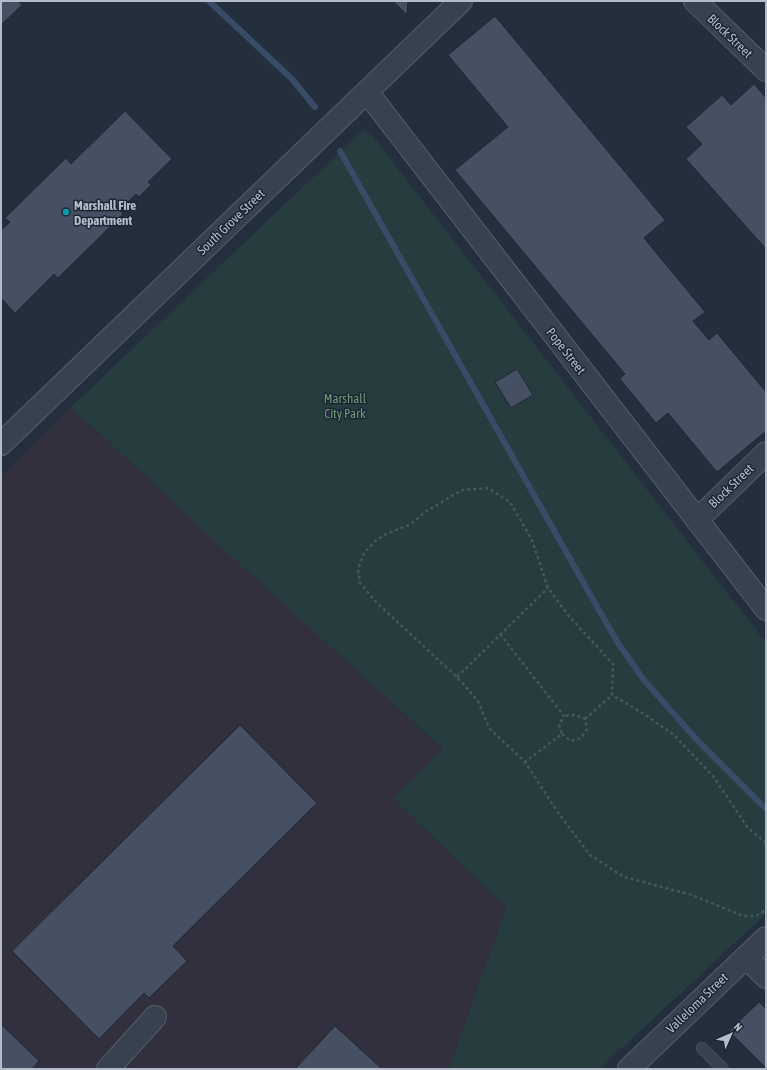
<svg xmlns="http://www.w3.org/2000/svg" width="767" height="1070" viewBox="0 0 767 1070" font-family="'Asap Condensed',sans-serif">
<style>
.medical{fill:#32303f}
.green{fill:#263c3f}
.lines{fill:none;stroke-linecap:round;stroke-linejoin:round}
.stream{stroke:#394c67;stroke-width:6}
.building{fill:#455162;stroke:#1f2835}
.lane-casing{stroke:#565f6c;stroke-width:12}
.street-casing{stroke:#565f6c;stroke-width:24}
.path{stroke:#44595c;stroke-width:2.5;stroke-dasharray:3 3;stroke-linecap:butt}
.lane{stroke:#38414e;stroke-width:11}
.street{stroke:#38414e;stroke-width:22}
.culture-dot{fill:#0f9aa8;stroke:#1d2633;stroke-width:1.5}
.labels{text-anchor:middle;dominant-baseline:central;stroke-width:3;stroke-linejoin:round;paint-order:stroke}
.street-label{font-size:13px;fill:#b4bcc9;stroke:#1d2633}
.poi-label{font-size:13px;font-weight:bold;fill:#b4bcc9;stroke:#1d2633;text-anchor:start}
.park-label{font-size:13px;fill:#6b9a76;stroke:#1d2633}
</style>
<rect width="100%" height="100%" fill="#242f3e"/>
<!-- medical -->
<path class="medical" d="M70,408l23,19 350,323 -50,48 113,110 -57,161h-448v-593z"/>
<!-- green -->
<path class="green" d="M363,130l8,4 361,465 25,31h-1l6,8 1,-1 3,3v274l-167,155h-150l57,-161 -113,-110 50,-49 -211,-192 -139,-130 -23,-19z"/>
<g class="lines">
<!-- stream -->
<g class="stream">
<path d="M209,1l83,78 23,28"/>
<path d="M340,151l260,461 18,31 25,36 54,61 69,69"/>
</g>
</g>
<!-- building -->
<g class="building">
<path d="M1,1h17l4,4 -21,20z"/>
<path d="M393,1h15l-1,14z"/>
<path d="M495,16l170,204 -21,18 61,74 -12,9 16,19 8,-7 49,59v39l-49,41 -49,-59 -12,10 -36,-44 5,-5 -170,-204 53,-43 -60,-72z"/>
<path d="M754,84l12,14v151l-80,-90 16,-15 -16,-17 36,-32 9,10z"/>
<path d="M125,111l47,48 -24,23 3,3 -12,12 -3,-3 -17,16 4,4 -65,64 -4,-4 -39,39 -14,-15v-68l9,-8 -5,-4 61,-60 5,6z"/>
<path d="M517,369l16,26 -22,13 -16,-26z"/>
<path d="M240,725l77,78 -144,143 14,15 -38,37 -5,-5 -45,46 -87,-88z"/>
<path d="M759,1002l7,7v59l-37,-37z"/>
<path d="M1,1024l38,37 -7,8h-31z"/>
<path d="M335,1026l47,43h-87z"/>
</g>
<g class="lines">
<defs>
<path id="lane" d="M702,1048l21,21"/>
<g id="street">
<path d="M695,1l71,69"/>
<path d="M367,92l399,517"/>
<path d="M1,444l460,-443"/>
<path d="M697,520l69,-67"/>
<path d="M746,957l20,20"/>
<path d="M108,1069l47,-52"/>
<path d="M629,1069l137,-131"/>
</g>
</defs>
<!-- lane casing -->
<use href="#lane" class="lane-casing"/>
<!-- street casing -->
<use href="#street" class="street-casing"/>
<!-- path -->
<g class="path">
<path d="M500,634l64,82 -5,9 3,9 -37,28"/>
<path d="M457,677l91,-89"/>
<path d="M585,719l27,-24"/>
<path d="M562,734l9,7 10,-3 6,-9 -2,-10 -10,-4 -11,1"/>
<path d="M766,843l-18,-15 -35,-52 -39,-41 -30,-21 -32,-19 1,-31 -45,-49 -20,-27 -16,-48 -22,-38 -22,-14 -26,2 -37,22 -14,12 -25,10 -11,7 -11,12 -6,16 2,14 17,20 80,74 21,24 11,27 36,34 34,52 31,41 34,22 68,18 51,21h13l10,-6"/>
</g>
<!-- lane -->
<use href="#lane" class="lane"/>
<!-- street -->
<use href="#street" class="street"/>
</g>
<!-- markers -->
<circle class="culture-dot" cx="66" cy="212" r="4"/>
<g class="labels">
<!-- street labels -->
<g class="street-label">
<text transform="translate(730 36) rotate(44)">Block Street</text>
<text transform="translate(231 222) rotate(-44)">South Grove Street</text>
<text transform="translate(566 351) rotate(52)">Pope Street</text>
<text transform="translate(731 486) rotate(-44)">Block Street</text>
<text transform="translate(697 1003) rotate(-44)">Valleloma Street</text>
</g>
<!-- poi labels -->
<g class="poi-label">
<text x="74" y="205">Marshall Fire<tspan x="74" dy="15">Department</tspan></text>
</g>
<!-- park labels -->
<g class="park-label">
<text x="345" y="398">Marshall<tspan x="345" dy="15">City Park</tspan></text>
</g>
</g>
<!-- border -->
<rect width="767" height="1070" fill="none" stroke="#b4bcc9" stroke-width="4"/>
<!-- north arrow -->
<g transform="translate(731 1034) rotate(45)" stroke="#1d2633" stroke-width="3" paint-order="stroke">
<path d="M0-3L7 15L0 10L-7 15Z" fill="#b4bcc9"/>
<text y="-6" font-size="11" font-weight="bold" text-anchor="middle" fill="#b4bcc9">N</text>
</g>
</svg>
